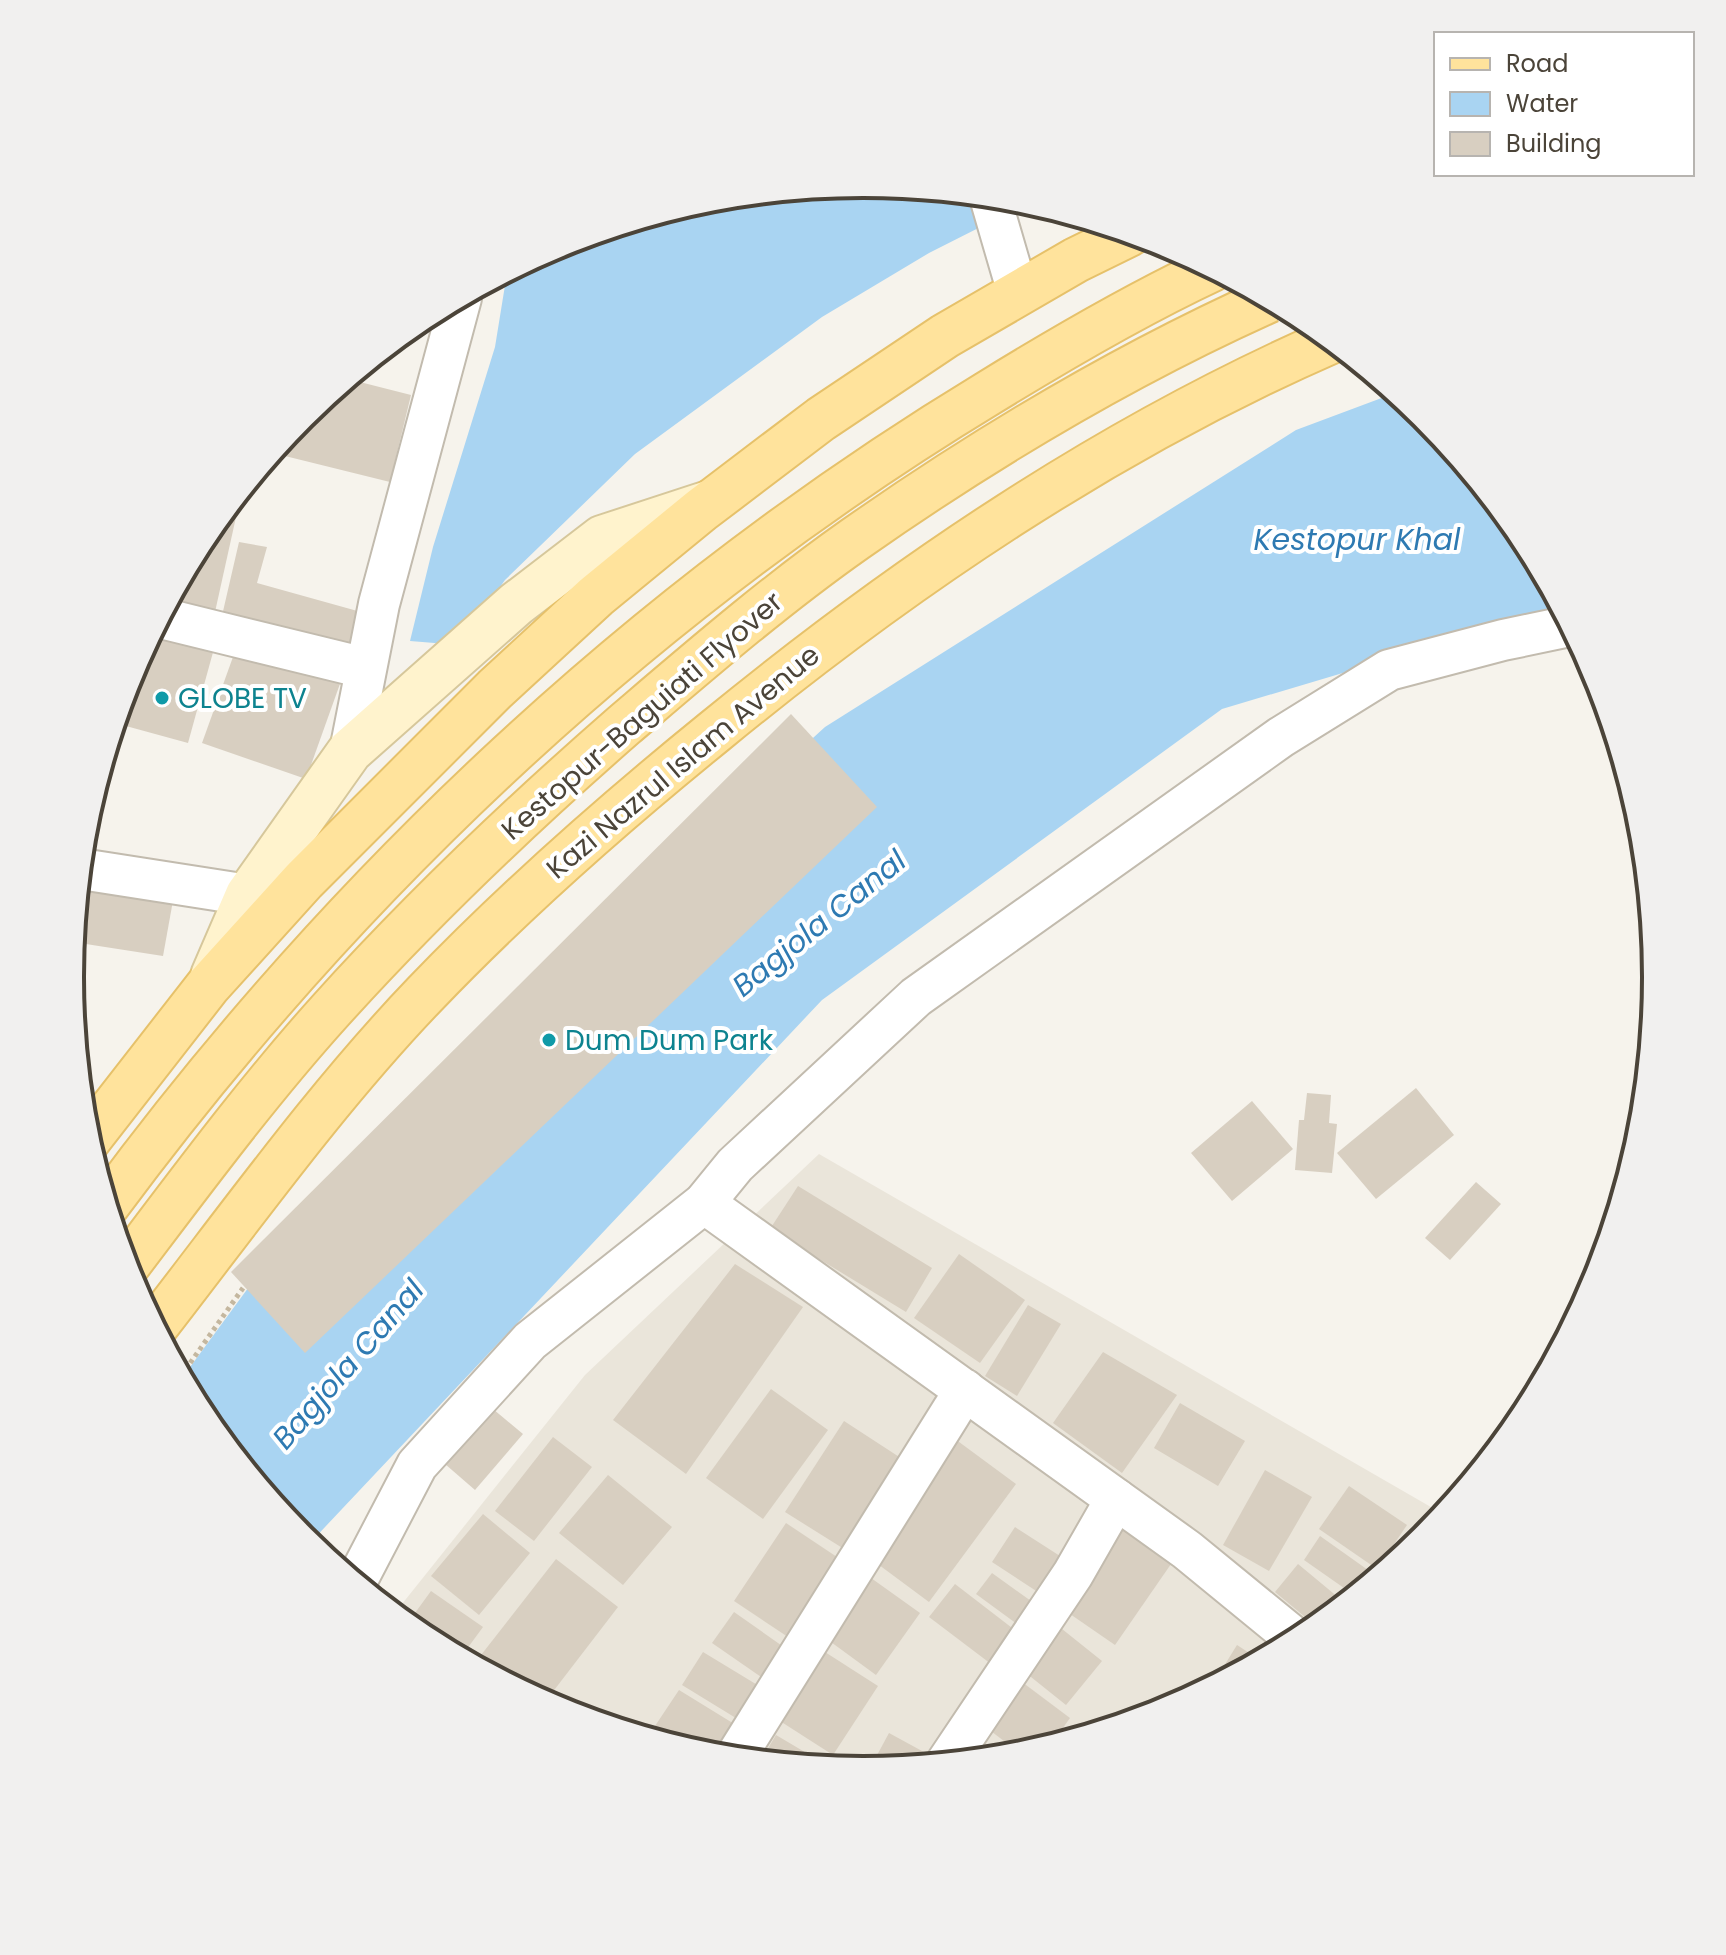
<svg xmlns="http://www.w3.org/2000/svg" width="1726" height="1955" viewBox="0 0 1726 1955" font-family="Poppins,sans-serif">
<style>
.residential{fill:#eae5da}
.water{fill:#a9d4f2}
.building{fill:#d8cfc1}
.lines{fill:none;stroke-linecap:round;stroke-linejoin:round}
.street-casing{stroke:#c2bbae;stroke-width:44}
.secondary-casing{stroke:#d6c79b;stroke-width:48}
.primary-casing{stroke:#e6c16a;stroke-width:48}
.path{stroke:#c4b79f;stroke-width:5;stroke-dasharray:4 4;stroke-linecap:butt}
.street{stroke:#fff;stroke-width:40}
.secondary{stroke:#fff3cd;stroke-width:44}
.primary{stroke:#ffe39c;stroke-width:44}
.primary-bridge-casing{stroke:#e6c16a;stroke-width:48;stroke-linecap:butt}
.primary-bridge{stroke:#ffe39c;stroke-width:44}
.culture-dot{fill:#0f9aa8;stroke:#fff;stroke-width:3}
.labels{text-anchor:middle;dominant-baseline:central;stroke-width:8;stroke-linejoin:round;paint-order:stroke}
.culture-label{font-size:28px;fill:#0d838f;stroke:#fff;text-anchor:start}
.street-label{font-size:28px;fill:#4b4439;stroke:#fff}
.water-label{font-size:30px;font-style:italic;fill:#2e7ab2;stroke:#fff}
.rim{fill:none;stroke:#4b4439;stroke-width:4}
</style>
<rect width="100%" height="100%" fill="#f6f3ec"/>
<!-- residential -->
<path class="residential" d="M819,1154l624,360 -20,25 -120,98 -137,73 -149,45 -154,15 -155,-15 -149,-45 -137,-73 -28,-23 191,-239z"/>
<!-- water -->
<g class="water">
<path d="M863,185l165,18 -99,50 -107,64 -187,137 -130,126 -46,65 -49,-4 23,-94 62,-200 12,-74 53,-28 149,-45z"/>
<path d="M1395,393l29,24 99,120 37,71 -338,101 -400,291 -513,544 -7,-6 -99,-120 -21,-40 144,-196 499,-455 471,-297z"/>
</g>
<!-- building -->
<g class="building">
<path d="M348,379l63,16 -21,87 -105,-26 7,-26 11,-14z"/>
<path d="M235,498l5,1 -25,113 -46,-10 35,-65z"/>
<path d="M239,542l28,5 -10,36 104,29 -13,45 -127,-37z"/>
<path d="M155,628l60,17 -27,98 -73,-20 16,-49z"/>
<path d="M238,643l103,38 -35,98 -104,-36z"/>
<path d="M791,714l86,93 -572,546 -74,-81z"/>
<path d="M80,879l94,16 -11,61 -90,-14z"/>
<path d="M1416,1088l38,47 -78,64 -39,-46z"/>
<path d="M1307,1093l24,2 -2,28 8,1 -5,49 -37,-3 4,-50h5z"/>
<path d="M1252,1101l41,48 -61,52 -41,-48z"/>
<path d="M1476,1182l25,22 -51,56 -25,-22z"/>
<path d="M798,1186l134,82 -26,44 -136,-83z"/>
<path d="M959,1254l66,46 -45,63 -66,-45z"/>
<path d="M735,1264l68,43 -117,167 -73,-54z"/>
<path d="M1028,1305l33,19 -44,72 -32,-20z"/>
<path d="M1103,1352l74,43 -55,78 -69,-50z"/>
<path d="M771,1389l57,41 -65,89 -57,-41z"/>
<path d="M1180,1403l65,38 -27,45 -64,-38z"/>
<path d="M493,1409l30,25 -48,56 -30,-26z"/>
<path d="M844,1421l66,43 -58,90 -67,-42z"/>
<path d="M553,1437l39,30 -58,74 -39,-30z"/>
<path d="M955,1439l61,45 -87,118 -62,-46z"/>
<path d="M1265,1470l47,27 -43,74 -46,-26z"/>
<path d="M608,1475l64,52 -49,58 -64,-52z"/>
<path d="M1349,1486l58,39 -30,44 -58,-40z"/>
<path d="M1123,1511l57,40 -65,94 -58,-40z"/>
<path d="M483,1514l47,39 -51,62 -48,-39z"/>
<path d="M786,1523l60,40 -52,78 -60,-40z"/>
<path d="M1015,1527l59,38 -24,35 -58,-38z"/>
<path d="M1320,1536l55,39 -21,20 -50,-35z"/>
<path d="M556,1559l62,48 -73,95 -71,-38z"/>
<path d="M1298,1564l47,39 -29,23 -41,-34z"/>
<path d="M864,1573l56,40 -44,62 -56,-41z"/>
<path d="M992,1573l46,33 -17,21 -45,-33z"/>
<path d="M955,1584l65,50 -25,33 -66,-50z"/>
<path d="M431,1591l52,36 -22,30 -32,-16 -22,-17z"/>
<path d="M734,1612l54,38 -21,31 -55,-38z"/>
<path d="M1052,1621l50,40 -36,44 -50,-40z"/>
<path d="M814,1645l64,41 -45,69 -64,-41z"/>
<path d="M1237,1645l23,15 -49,27z"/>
<path d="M703,1652l61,37 -20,34 -62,-38z"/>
<path d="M1014,1676l56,42 -20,28 -29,8 -42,-32z"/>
<path d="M679,1690l65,40 -17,27 -19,-2 -24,-7 -31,-19z"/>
<path d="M889,1733l44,24 -3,7 -61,6z"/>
<path d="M776,1735l54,32 -69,-7z"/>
<path d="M973,1736l34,20 -49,5z"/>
</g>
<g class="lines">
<defs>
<g id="street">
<path d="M990,197l28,96"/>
<path d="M161,618l204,50"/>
<path d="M350,751l29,-147 82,-306"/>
<path d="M81,869l167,26"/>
<path d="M704,1203l483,347 110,90"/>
<path d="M356,1582l61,-117 113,-124 174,-138 31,-38 181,-168 365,-260 108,-67 114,-30 67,-14"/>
<path d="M735,1758l230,-368"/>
<path d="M947,1762l126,-188 43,-75"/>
</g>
<path id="secondary" d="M213,976l35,-81 102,-144 166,-147 86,-66 107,-35"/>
<g id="primary">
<path d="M88,1140l120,-154 96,-106 191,-191 101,-93 105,-86 120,-91 124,-83 131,-76 53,-26"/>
<path d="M107,1205c239,-323 537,-603 880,-811 73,-45 148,-89 225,-125"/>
<path d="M155,1327c87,-112 172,-231 270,-333 90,-94 188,-180 289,-262 189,-155 393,-293 617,-391"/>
</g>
</defs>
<!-- street casing -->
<use href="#street" class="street-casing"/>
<!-- secondary casing -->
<use href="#secondary" class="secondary-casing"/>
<!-- primary casing -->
<use href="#primary" class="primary-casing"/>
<!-- path -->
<path class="path" d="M181,1376l62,-88"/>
<!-- street -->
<use href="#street" class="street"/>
<!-- secondary -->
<use href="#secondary" class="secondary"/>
<!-- primary -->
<use href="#primary" class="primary"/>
<defs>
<path id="primary-bridge" d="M126,1267c66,-87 131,-175 204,-256 92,-102 191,-196 294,-286 75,-64 150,-129 231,-186 130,-91 269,-174 414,-239"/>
</defs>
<!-- primary-bridge casing -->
<use href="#primary-bridge" class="primary-bridge-casing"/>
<!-- primary-bridge -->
<use href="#primary-bridge" class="primary-bridge"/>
</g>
<!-- markers -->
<g class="culture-dot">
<circle cx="162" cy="698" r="8"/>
<circle cx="549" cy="1040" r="8"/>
</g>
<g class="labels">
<!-- culture labels -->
<g class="culture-label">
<text x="178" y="698">GLOBE TV</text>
<text x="565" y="1040">Dum Dum Park</text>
</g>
<!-- street labels -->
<g class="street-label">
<text transform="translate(642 716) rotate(-41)">Kestopur-Baguiati Flyover</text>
<text transform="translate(683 762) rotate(-40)">Kazi Nazrul Islam Avenue</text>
</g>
<!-- water labels -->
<g class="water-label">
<text x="1357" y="539">Kestopur Khal</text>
<text transform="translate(819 923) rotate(-39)">Bagjola Canal</text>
<text transform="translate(348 1364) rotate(-49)">Bagjola Canal</text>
</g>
</g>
<!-- crop -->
<path d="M0 0H1726V1955H0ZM84 977a779 779 0 1 1 1558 0a779 779 0 1 1-1558 0Z" fill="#f1f0ef" fill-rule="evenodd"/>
<path class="rim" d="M84 977a779 779 0 1 1 1558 0a779 779 0 1 1-1558 0Z"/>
<!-- legend -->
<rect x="1434" y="32" width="260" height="144" fill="#ffffff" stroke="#b7b4b0" stroke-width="2"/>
<rect x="1450" y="58" width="40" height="12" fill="#ffe39c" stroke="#b7b4b0" stroke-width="2"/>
<text x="1506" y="72" font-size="24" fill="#4b4439">Road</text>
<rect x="1450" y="92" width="40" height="24" fill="#a9d4f2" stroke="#b7b4b0" stroke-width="2"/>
<text x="1506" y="112" font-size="24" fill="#4b4439">Water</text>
<rect x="1450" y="132" width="40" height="24" fill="#d8cfc1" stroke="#b7b4b0" stroke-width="2"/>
<text x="1506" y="152" font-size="24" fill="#4b4439">Building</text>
</svg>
